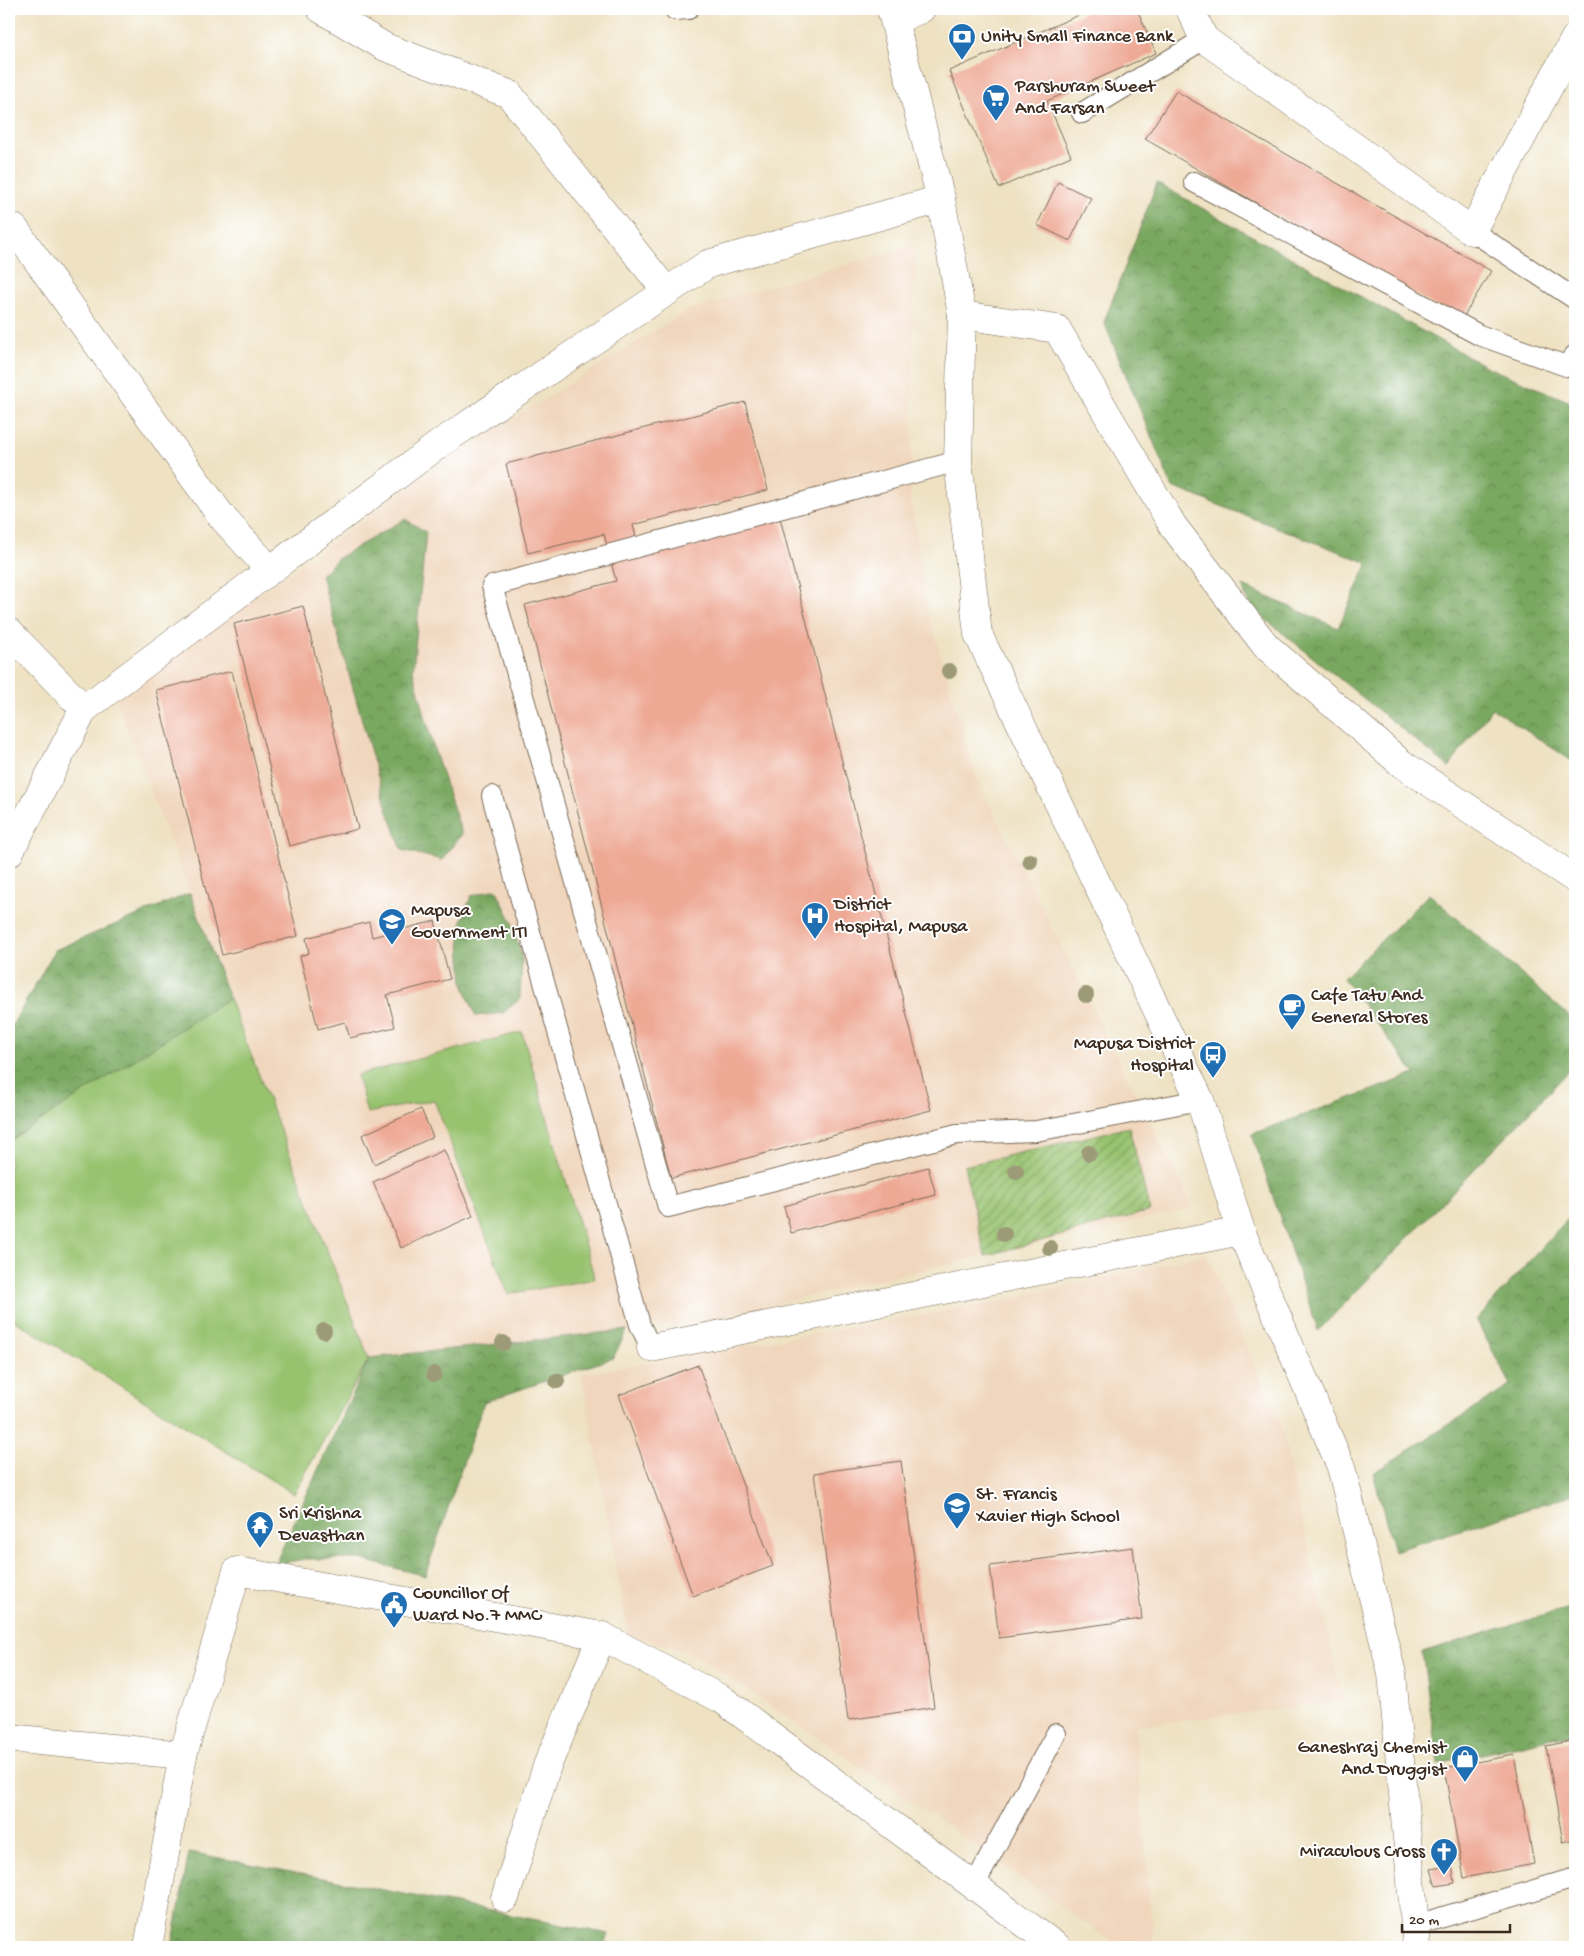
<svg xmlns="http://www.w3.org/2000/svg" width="1584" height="1956" viewBox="0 0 1584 1956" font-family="'Gochi Hand',sans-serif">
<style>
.built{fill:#f0d6bc}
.grass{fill:#97c26e;stroke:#697646}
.forest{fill:url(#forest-crowns);stroke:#5a6940}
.garden{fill:url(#garden-furrows);stroke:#697646}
.building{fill:#eea994}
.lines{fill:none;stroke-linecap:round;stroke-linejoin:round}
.service-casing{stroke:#7a6a58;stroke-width:22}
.minor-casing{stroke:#7a6a58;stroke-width:29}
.secondary-casing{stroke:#7a6a58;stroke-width:29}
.service{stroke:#fff;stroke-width:20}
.minor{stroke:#fff;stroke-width:28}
.secondary{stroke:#fff;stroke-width:28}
.tree{fill:#9d9a78}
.labels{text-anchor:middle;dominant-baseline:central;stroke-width:4;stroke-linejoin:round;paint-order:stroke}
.poi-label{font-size:19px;fill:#3b2a1e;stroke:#fff;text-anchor:start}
</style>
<defs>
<pattern id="forest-crowns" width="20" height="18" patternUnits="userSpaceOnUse" patternTransform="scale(1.25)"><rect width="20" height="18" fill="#79a861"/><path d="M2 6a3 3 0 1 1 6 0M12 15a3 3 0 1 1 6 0" fill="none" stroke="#64894f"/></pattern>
<pattern id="garden-furrows" width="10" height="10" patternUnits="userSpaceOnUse" patternTransform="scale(1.25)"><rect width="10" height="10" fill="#97c26e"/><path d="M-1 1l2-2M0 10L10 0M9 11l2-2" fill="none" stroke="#7c9e5a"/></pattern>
</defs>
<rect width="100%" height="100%" fill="#fff"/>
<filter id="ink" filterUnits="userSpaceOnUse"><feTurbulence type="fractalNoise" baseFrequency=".02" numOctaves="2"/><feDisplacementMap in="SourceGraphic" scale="10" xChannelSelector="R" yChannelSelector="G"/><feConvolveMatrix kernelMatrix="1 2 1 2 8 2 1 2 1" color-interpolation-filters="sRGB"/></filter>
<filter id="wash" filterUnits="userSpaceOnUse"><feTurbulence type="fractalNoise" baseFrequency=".0096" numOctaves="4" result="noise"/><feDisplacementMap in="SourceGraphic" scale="20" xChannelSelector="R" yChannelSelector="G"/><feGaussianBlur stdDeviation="1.12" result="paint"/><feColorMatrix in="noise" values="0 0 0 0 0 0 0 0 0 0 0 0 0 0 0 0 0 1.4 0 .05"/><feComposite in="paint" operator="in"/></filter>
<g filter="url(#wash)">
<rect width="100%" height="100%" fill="#eee2c3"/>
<!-- built -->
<g class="built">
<path d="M915,245l-4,252 15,108 50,172 217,431 -515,118 -38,-1 -13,5 -258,28 -254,-660 327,-235 246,-153z"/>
<path d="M1206,1254l75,172 62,275 -208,25 19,221h-34l-190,-133 -236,-160 -66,-20 -46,-260 410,-71z"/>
</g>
<!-- grass -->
<g class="grass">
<path d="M229,998l140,360 -75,136 -285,-177v-173l3,-5z"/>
<path d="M522,1032l73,247 -87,15 -74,-194 -67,13 -10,-38z"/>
</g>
<!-- forest -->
<g class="forest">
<path d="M1157,183l330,184 88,37v359l-83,-55 -43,59 -195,-157 -9,-15 -2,-9 95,42 30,-65 -196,-76 -68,-165z"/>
<path d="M405,519l21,13 -13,138 21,79 28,85 -20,26 -40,-10 -15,-41 -66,-234 17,-17z"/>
<path d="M496,889l16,33 10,36 -2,41 -17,14 -27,3 -13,-32 -4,-55 12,-33z"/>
<path d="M190,893l39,105 -217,141 -3,-2v-106l46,-81z"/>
<path d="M1429,894l146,127v44l-257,266 -66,-197 163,-60 -72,-96z"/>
<path d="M1575,1211v283l-181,57 -21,-78 138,-88 -35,-65z"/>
<path d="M627,1330l-14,28 -129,44 -59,174 -65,-17h-54l-31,5 94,-206z"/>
<path d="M1575,1606v127l-137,31 -16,-112z"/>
<path d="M189,1852l420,82 -4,13h-433z"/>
</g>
<!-- garden -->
<path class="garden" d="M1129,1127l21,84 -165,45 -21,-90z"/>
<g id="blocks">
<!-- building -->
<g class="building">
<path d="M1093,9h44l19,44 -109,48 24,55 -72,32 -50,-117z"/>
<path d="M1176,91l315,180 -30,50 -316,-182z"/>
<path d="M1058,182l33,16 -21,43 -33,-16z"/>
<path d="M745,402l23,88 -135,35 7,29 140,-36 151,592 -260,68 -146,-573 91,-24 -12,-47 -76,19 -22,-89z"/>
<path d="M303,606l55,223 -69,17 -55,-222z"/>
<path d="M232,671l66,265 -76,19 -66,-265z"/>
<path d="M435,921l15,58 -63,16 8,32 -45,11 -5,-16 -27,7 -18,-73 9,-3 -3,-15 63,-16 3,15z"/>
<path d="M421,1109l12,28 -59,27 -12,-29z"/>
<path d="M444,1150l29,66 -72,32 -28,-66z"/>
<path d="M928,1167l8,28 -145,38 -7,-27z"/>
<path d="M698,1365l75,201 -80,30 -74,-201z"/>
<path d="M901,1461l33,246 -86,13 -34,-247z"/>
<path d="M1133,1547l9,72 -143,19 -9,-72z"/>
<path d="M1575,1740v99l-12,3 -17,-96z"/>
<path d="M1514,1755l20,109 -70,14 -20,-110z"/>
<path d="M1452,1865l3,18 -19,3 -5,-17z"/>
</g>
</g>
</g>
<g filter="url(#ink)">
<use href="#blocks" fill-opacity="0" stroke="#7a6a58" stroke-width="1"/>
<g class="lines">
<defs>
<g id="service">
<path d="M675,10l13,-1"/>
<path d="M1082,113l122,-74"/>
<path d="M1194,182l285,153 87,31 9,-11"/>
<path d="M1472,231l103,68"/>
<path d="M958,461l-466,125 176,621 289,-73 79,-3 164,-31"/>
<path d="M492,796l148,529 11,23"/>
<path d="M974,1886l82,-152"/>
<path d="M1416,1925l159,-47"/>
</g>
<g id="minor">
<path d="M321,9l64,38 124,47 158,198"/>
<path d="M1190,9l14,30 268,192 103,-193"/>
<path d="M895,20l26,-11"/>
<path d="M14,228l208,289 48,53"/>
<path d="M962,315l95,14 116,197 93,120 136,118 173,115"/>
<path d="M9,632l75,77"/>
<path d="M9,853l75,-144 358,-267 266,-178 233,-65"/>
<path d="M651,1348l590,-117"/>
<path d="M9,1738l174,17 54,-184 365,65 121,64 334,247"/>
<path d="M505,1898l42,-132 55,-130"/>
<path d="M148,1947l35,-192"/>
</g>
<path id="secondary" d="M891,9l50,190 21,116 -4,146 20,173 222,466 41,131 100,236 51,207 25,273"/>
</defs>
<!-- service casing -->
<use href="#service" class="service-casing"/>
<!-- minor casing -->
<use href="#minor" class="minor-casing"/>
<!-- secondary casing -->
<use href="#secondary" class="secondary-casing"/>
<!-- service -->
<use href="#service" class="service"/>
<!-- minor -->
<use href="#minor" class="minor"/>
<!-- secondary -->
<use href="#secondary" class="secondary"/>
</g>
<!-- trees -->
<g class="tree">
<circle cx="949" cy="671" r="8"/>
<circle cx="1030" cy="861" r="8"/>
<circle cx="1086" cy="995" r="8"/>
<circle cx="1089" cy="1153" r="8"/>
<circle cx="1016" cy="1171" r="8"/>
<circle cx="1004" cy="1234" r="8"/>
<circle cx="1050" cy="1248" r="8"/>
<circle cx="324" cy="1331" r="8"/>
<circle cx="503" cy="1343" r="8"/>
<circle cx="434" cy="1374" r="8"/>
<circle cx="557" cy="1381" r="8"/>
</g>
</g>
<!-- icons -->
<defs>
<symbol id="bank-pin" viewBox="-11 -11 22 30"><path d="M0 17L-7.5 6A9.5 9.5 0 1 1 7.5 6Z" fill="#1f6fb2" stroke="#fff"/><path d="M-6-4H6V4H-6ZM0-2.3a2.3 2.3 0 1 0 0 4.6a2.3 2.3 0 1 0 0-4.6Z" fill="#fff"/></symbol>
<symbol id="supermarket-pin" viewBox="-11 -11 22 30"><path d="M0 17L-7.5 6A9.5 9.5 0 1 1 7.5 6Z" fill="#1f6fb2" stroke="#fff"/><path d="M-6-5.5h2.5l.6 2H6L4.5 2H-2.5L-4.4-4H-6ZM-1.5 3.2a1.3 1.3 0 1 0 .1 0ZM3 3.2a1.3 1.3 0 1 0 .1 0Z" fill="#fff"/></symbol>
<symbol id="hospital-pin" viewBox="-11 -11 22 30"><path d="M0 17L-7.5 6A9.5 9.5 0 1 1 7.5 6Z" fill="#1f6fb2" stroke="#fff"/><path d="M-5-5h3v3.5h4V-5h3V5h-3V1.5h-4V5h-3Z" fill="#fff"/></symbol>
<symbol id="university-pin" viewBox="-11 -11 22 30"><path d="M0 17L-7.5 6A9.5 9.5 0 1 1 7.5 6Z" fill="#1f6fb2" stroke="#fff"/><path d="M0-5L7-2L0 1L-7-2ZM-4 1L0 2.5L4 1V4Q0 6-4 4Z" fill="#fff"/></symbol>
<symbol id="cafe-pin" viewBox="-11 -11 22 30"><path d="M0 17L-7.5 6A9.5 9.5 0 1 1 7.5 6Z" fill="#1f6fb2" stroke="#fff"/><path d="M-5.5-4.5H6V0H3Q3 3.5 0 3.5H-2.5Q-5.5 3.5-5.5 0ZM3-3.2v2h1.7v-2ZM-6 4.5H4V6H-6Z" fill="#fff"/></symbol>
<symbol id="bus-pin" viewBox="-11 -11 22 30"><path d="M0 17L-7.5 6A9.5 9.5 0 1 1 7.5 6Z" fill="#1f6fb2" stroke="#fff"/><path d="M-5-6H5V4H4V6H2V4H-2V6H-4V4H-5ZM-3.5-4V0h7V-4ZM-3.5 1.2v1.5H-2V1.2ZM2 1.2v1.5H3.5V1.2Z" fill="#fff"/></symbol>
<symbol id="school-pin" viewBox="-11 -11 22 30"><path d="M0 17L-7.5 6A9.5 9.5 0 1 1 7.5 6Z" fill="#1f6fb2" stroke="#fff"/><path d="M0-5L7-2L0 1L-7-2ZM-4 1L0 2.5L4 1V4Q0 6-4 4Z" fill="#fff"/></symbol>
<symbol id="temple-pin" viewBox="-11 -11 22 30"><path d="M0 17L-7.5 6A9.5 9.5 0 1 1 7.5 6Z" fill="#1f6fb2" stroke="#fff"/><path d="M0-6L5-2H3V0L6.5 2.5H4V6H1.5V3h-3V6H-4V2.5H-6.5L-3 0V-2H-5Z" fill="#fff"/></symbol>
<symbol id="civic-pin" viewBox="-11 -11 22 30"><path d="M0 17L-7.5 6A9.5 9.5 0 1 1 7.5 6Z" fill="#1f6fb2" stroke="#fff"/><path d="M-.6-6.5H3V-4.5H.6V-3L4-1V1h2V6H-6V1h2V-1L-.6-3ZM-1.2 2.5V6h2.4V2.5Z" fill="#fff"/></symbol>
<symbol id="shop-pin" viewBox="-11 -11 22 30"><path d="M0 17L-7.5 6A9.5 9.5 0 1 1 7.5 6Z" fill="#1f6fb2" stroke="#fff"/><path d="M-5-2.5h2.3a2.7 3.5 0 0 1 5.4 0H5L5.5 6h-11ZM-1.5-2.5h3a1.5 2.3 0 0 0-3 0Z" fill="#fff"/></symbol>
<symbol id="church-pin" viewBox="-11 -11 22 30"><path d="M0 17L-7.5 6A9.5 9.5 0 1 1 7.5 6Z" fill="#1f6fb2" stroke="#fff"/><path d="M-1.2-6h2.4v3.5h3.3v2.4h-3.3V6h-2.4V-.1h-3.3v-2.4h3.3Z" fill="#fff"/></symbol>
</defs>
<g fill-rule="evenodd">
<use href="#bank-pin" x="946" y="21" width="32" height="43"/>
<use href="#supermarket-pin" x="980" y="82" width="32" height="43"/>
<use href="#hospital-pin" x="799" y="900" width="32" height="43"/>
<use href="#university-pin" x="376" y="906" width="32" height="43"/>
<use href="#cafe-pin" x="1276" y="991" width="32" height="43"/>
<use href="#bus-pin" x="1197" y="1039" width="32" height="43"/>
<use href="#school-pin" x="941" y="1490" width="32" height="43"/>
<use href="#temple-pin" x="244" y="1509" width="32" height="43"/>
<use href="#civic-pin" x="378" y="1589" width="32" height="43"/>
<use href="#shop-pin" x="1449" y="1743" width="32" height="43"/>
<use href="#church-pin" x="1428" y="1836" width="32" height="43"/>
</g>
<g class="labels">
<!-- poi labels -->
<g class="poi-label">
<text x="981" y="37">Unity Small Finance Bank</text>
<text x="1015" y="87">Parshuram Sweet<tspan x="1015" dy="22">And Farsan</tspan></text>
<text x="834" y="905">District<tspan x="834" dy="22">Hospital, Mapusa</tspan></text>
<text x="411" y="911">Mapusa<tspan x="411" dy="22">Government ITI</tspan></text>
<text x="1311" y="996">Cafe Tatu And<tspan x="1311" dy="22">General Stores</tspan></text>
<text x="1194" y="1044" text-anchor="end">Mapusa District<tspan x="1194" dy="22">Hospital</tspan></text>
<text x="976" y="1495">St. Francis<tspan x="976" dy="22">Xavier High School</tspan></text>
<text x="279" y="1514">Sri Krishna<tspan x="279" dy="22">Devasthan</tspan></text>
<text x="413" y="1594">Councillor Of<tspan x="413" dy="22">Ward No.7 MMC</tspan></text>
<text x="1446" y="1748" text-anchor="end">Ganeshraj Chemist<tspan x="1446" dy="22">And Druggist</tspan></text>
<text x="1425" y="1852" text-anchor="end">Miraculous Cross</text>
</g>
</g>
<!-- margin -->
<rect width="1584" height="1956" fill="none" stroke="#fff" stroke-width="30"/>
<!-- scale -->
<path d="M1402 1924v8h108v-8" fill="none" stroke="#3b2a1e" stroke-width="2.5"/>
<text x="1409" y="1924" font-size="15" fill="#3b2a1e" stroke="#ffffff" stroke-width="4" paint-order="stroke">20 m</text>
</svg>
